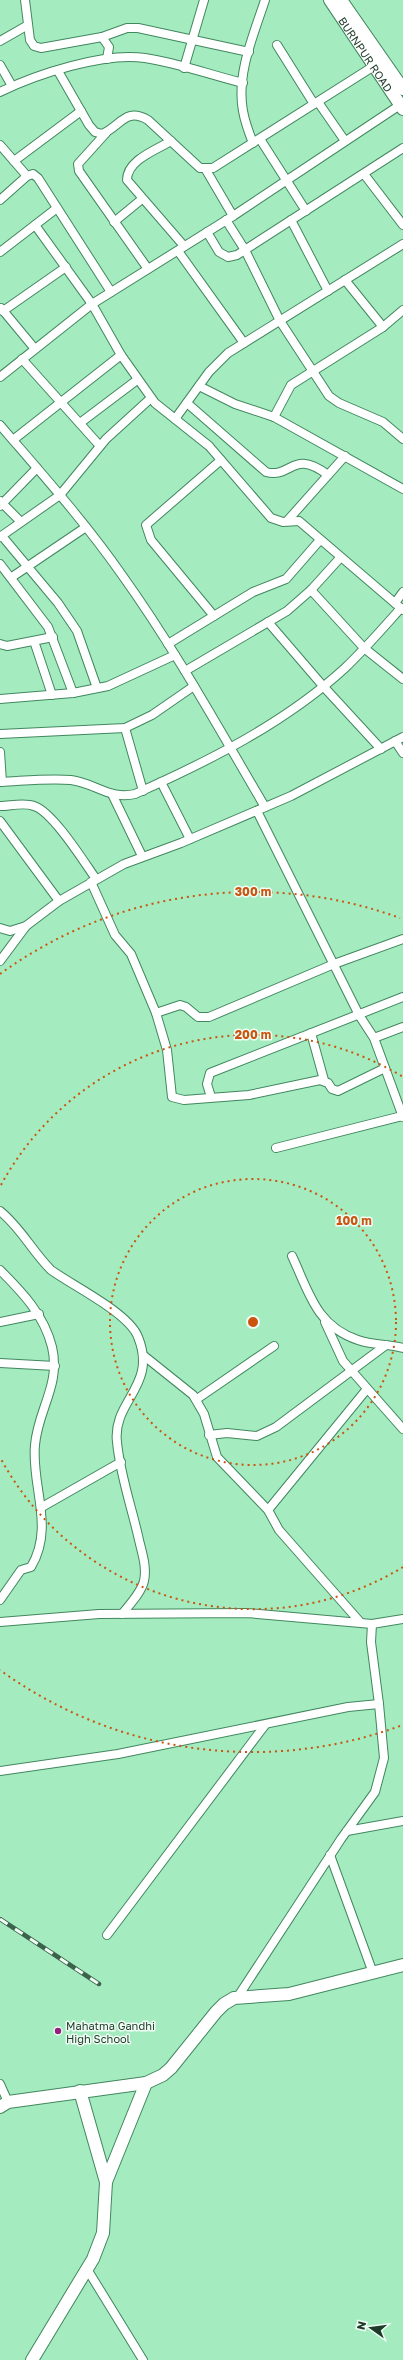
<svg xmlns="http://www.w3.org/2000/svg" width="403" height="2360" viewBox="0 0 403 2360" font-family="'Golos Text',sans-serif">
<style>
.lines{fill:none;stroke-linecap:round;stroke-linejoin:round}
.street-casing{stroke:#41875f;stroke-width:10}
.secondary-casing{stroke:#41875f;stroke-width:14}
.street{stroke:#fff;stroke-width:8}
.secondary{stroke:#fff;stroke-width:12}
.rail-casing{stroke:#3b624b;stroke-width:4.5}
.rail{stroke:#f0fdf4;stroke-width:3;stroke-dasharray:9;stroke-linecap:butt}
.ring{fill:none;stroke:#ca5410;stroke-width:2;stroke-dasharray:2 4}
.poi-dot{fill:#93207f;stroke:#f0fdf4;stroke-width:1.5}
.labels{text-anchor:middle;dominant-baseline:central;stroke-width:3;stroke-linejoin:round;paint-order:stroke}
.street-label{font-size:11px;fill:#1e3b2a;stroke:#f0fdf4}
.poi-label{font-size:11px;fill:#1e3b2a;stroke:#f0fdf4;text-anchor:start}
.centre{fill:#ca5410;stroke:#f0fdf4;stroke-width:2}
.ring-label{font-size:12px;text-anchor:middle;font-weight:bold;fill:#ca5410;stroke:#f0fdf4;stroke-width:3;stroke-linejoin:round;paint-order:stroke}
</style>
<rect width="100%" height="100%" fill="#a4ecbf"/>
<g class="lines">
<defs>
<g id="street">
<path d="M25,0l5,40 4,6 7,2 61,-11 7,10 -2,12"/>
<path d="M102,37l25,-9h11l111,24"/>
<path d="M0,41l28,-16"/>
<path d="M277,45l37,59"/>
<path d="M0,65l12,21"/>
<path d="M184,68l20,-68"/>
<path d="M58,71l31,54 6,7 7,2c19,-8 23,-27 46,-14l52,48h13l161,-102"/>
<path d="M0,92c37,-18 104,-40 145,-34 33,5 66,17 98,25"/>
<path d="M318,102l27,39"/>
<path d="M106,133l-28,31 1,7 69,98"/>
<path d="M260,139l46,72"/>
<path d="M171,141c-15,9 -44,19 -44,39l57,66"/>
<path d="M253,143c-4,-10 -8,-21 -10,-32 -7,-37 11,-77 22,-111"/>
<path d="M0,145l27,31"/>
<path d="M14,161l67,-50"/>
<path d="M206,170l27,46"/>
<path d="M364,174l39,51"/>
<path d="M0,200l27,-24 6,-2 5,4 73,114"/>
<path d="M226,220l19,30 35,71 49,75 10,7 44,19 20,17"/>
<path d="M291,220l37,71"/>
<path d="M114,222l28,-23"/>
<path d="M35,225l57,79 29,51 34,48 54,43 62,72 12,4 16,-1 104,89"/>
<path d="M207,232l12,20 9,5 9,-2 166,-107"/>
<path d="M178,251l66,92"/>
<path d="M0,252l57,-44"/>
<path d="M345,280l38,47"/>
<path d="M1,308l34,41"/>
<path d="M3,311l63,-44"/>
<path d="M22,359l78,87"/>
<path d="M0,377l92,-73 141,-88 167,-111"/>
<path d="M199,386l36,18 39,13 129,72"/>
<path d="M187,403l79,69c26,7 26,-24 62,3"/>
<path d="M274,417l17,-32 92,-58 20,-17"/>
<path d="M175,419l34,-47 19,-19 175,-109"/>
<path d="M80,423l57,-43"/>
<path d="M0,425c42,49 85,97 122,150 53,74 97,154 143,232"/>
<path d="M13,440l108,-85"/>
<path d="M0,501l21,21"/>
<path d="M0,506l37,-38"/>
<path d="M288,520l57,-64"/>
<path d="M2,536l56,67 19,28 20,57"/>
<path d="M0,537l60,-42 46,-56 45,-41"/>
<path d="M0,564l48,63 25,66"/>
<path d="M12,577l74,-50"/>
<path d="M311,590l53,58 39,31"/>
<path d="M395,603l8,-11"/>
<path d="M214,616l-63,-76 -5,-15 75,-65"/>
<path d="M268,622l55,64 58,63"/>
<path d="M34,641l18,54"/>
<path d="M0,644l7,2 46,-9"/>
<path d="M168,644l85,-52 33,-13 34,-39"/>
<path d="M185,671l102,-60 24,-21 29,-32"/>
<path d="M0,699l73,-6 35,-7 67,-31"/>
<path d="M125,728l18,63"/>
<path d="M0,734l125,-6 27,-13 42,-29"/>
<path d="M395,741l8,12"/>
<path d="M0,752l2,30"/>
<path d="M0,782c23,-1 48,-4 71,-2 24,3 39,20 64,14 74,-33 150,-71 210,-126 20,-19 38,-40 56,-60"/>
<path d="M161,782l29,57"/>
<path d="M112,794l30,62"/>
<path d="M0,806c10,0 24,-4 34,0 19,6 50,56 62,73"/>
<path d="M257,811l102,204 15,23 29,79"/>
<path d="M0,821l59,80"/>
<path d="M91,882l24,53 16,19 25,59 11,37 5,47 12,3 65,-5 71,-15 8,3 4,6 6,2 47,-23"/>
<path d="M0,928l10,3 16,-5 33,-25 65,-37 57,-21 110,-47 112,-59"/>
<path d="M0,961l26,-35"/>
<path d="M156,1013l24,-8 6,2 12,10h11l125,-53 69,-25"/>
<path d="M311,1033l13,47"/>
<path d="M374,1038l29,-11"/>
<path d="M211,1097l-4,-13 3,-11 193,-76"/>
<path d="M276,1148l126,-32"/>
<path d="M0,1211c21,17 32,40 51,59 22,16 78,43 87,67 20,49 -26,64 -21,105 3,33 15,66 22,98 3,13 8,27 5,41 -3,12 -14,23 -22,33"/>
<path d="M292,1256c17,36 24,70 66,84 14,5 30,4 45,8"/>
<path d="M0,1270c23,23 44,45 52,77 9,38 -14,62 -17,98 -4,41 20,82 -4,122l-10,3 -21,30"/>
<path d="M0,1322l39,-8"/>
<path d="M325,1322l18,39 60,68"/>
<path d="M143,1355l50,40 11,19 13,43 51,53 11,20 81,92"/>
<path d="M0,1363l55,3"/>
<path d="M197,1399l77,-53"/>
<path d="M209,1435l18,-2 30,3 19,-9 110,-82"/>
<path d="M42,1507l79,-45"/>
<path d="M268,1510l99,-121"/>
<path d="M0,1622l99,-8 148,-1 125,11 31,-5"/>
<path d="M372,1624l-1,18 8,62"/>
<path d="M0,1771l118,-17 230,-47 31,-3 5,54 -9,34 -34,47 -104,159"/>
<path d="M347,1831l56,-10"/>
<path d="M330,1855l43,118"/>
<path d="M107,1935l158,-210"/>
<path d="M0,2084l8,18"/>
<path d="M87,2269l56,91"/>
</g>
<g id="secondary">
<path id="s1" d="M330,0l73,109"/>
<path d="M341,0l62,89"/>
<path d="M80,2091l26,91"/>
<path d="M0,2107l8,-5 138,-19 17,-8 8,-7 45,-56 8,-8 10,-6 55,-4 114,-29"/>
<path d="M32,2360l61,-101 10,-26 3,-51 40,-99"/>
</g>
</defs>
<!-- street casing -->
<use href="#street" class="street-casing"/>
<!-- secondary casing -->
<use href="#secondary" class="secondary-casing"/>
<!-- street -->
<use href="#street" class="street"/>
<!-- secondary -->
<use href="#secondary" class="secondary"/>
<defs>
<path id="rail" d="M0,1919l99,65"/>
</defs>
<!-- rail casing -->
<use href="#rail" class="rail-casing"/>
<!-- rail -->
<use href="#rail" class="rail"/>
</g>
<!-- distance rings -->
<g class="ring">
<circle cx="253" cy="1322" r="143"/>
<path d="M403 1567A287 287 0 0 1 1 1459M1 1185A287 287 0 0 1 403 1077"/>
<path d="M400 1726A430 430 0 0 1 0 1670M0 974A430 430 0 0 1 400 918"/>
</g>
<!-- markers -->
<circle class="poi-dot" cx="58" cy="2031" r="4"/>
<g class="labels">
<!-- street labels -->
<g class="street-label">
<text stroke="none"><textPath href="#s1" startOffset="65">BURNPUR ROAD</textPath></text>
</g>
<!-- poi labels -->
<g class="poi-label">
<text x="66" y="2025">Mahatma Gandhi<tspan x="66" dy="13">High School</tspan></text>
</g>
</g>
<circle cx="253" cy="1322" r="6" class="centre"/>
<g class="ring-label">
<text x="253" y="896">300 m</text>
<text x="253" y="1039">200 m</text>
<text x="354" y="1225">100 m</text>
</g>
<!-- north arrow -->
<g transform="translate(371 2328) rotate(284)" stroke="#f0fdf4" stroke-width="3" paint-order="stroke">
<path d="M0-3L7 15L0 10L-7 15Z" fill="#1e3b2a"/>
<text y="-6" font-size="11" font-weight="bold" text-anchor="middle" fill="#1e3b2a">N</text>
</g>
</svg>
